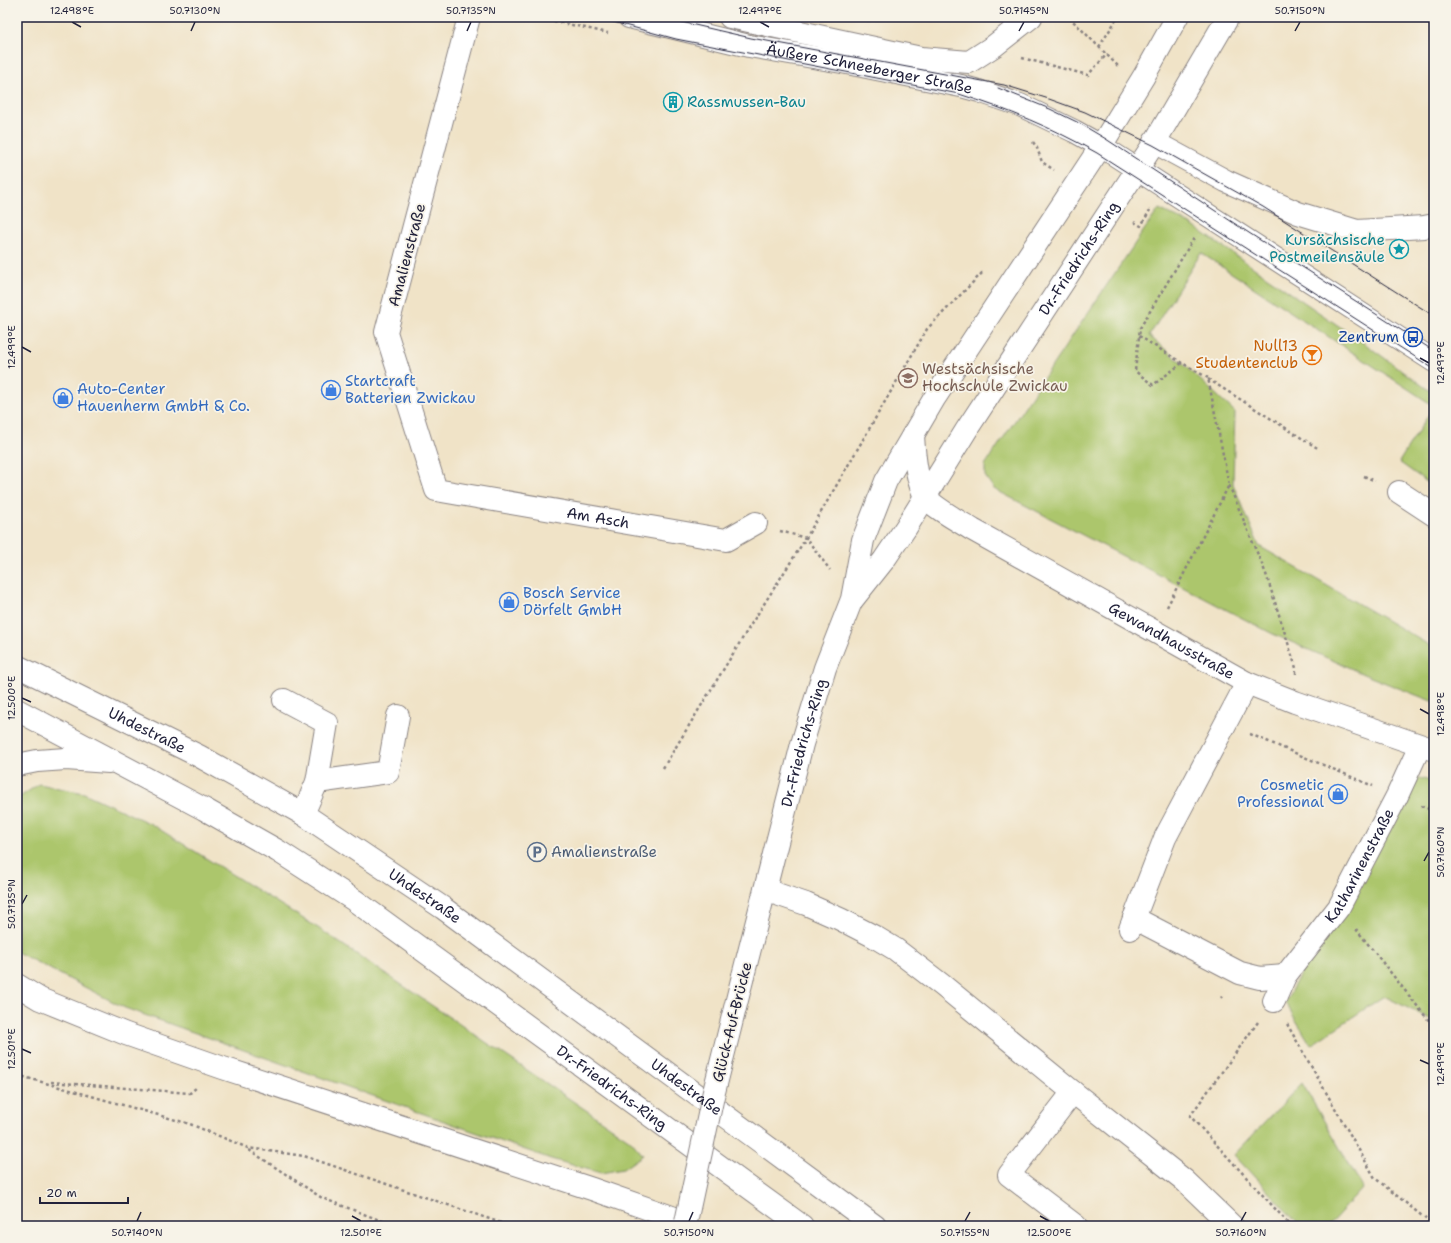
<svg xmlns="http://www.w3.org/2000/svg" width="1451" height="1243" viewBox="0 0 1451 1243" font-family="'Shantell Sans',sans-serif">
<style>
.green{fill:#acc66c;stroke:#677454}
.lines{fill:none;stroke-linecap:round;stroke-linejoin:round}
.minor-casing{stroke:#898281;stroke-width:24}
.major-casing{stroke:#898281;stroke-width:24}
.path{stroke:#898281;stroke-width:2.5;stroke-dasharray:3 3;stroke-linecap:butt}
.minor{stroke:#fff;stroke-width:22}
.major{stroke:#fff;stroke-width:22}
.tram{stroke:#22223b;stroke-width:1}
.major-bridge-casing{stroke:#898281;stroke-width:24;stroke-linecap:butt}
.major-bridge{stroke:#fff;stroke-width:22}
.ticks{fill:none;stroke:#22223b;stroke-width:1.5}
.labels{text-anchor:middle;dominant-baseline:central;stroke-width:3.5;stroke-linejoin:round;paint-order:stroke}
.street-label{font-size:15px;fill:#22223b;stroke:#f7f3e8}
.culture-label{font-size:15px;fill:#0d838f;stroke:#f7f3e8;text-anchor:start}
.transit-label{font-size:15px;fill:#164399;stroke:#f7f3e8;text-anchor:end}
.food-label{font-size:15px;fill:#c56008;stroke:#f7f3e8;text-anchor:end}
.education-label{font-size:15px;fill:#785e54;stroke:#f7f3e8;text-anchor:start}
.shop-label{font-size:15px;fill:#366cbe;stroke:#f7f3e8;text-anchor:start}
.service-label{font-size:15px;fill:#4e5e75;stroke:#f7f3e8;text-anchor:start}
.neatline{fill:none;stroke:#22223b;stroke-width:1.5}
.ticks-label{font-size:10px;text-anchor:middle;fill:#22223b}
</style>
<rect width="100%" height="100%" fill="#f7f3e8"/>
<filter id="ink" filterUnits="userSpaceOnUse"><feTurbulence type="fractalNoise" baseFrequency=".025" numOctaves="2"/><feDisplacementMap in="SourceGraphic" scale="8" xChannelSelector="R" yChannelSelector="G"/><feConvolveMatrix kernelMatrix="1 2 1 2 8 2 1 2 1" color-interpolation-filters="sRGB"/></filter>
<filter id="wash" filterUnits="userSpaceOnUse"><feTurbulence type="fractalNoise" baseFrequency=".012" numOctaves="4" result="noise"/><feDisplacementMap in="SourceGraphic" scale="16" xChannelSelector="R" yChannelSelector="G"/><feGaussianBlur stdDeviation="0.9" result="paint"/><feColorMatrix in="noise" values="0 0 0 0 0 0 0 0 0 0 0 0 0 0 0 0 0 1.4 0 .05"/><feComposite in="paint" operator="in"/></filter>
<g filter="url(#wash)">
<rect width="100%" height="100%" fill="#f0e3c7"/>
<!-- green -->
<g class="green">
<path d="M1159,209l31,15 178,122 66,48v93l-35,-25 35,-56 -233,-153 -52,83 33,27 53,49 -2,72 26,62 175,102v54l-66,-26 -95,-42 -279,-145 -9,-13v-11l157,-232z"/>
<path d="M1407,775l27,7v239l-50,-25 -73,49 -26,-43z"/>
<path d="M39,784l45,9 67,31 167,104 312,212 13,15 -20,14 -22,4 -50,-14 -426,-151 -108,-56v-153z"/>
<path d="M1302,1083l61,105 -35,38h-28l-66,-71z"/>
</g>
</g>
<g filter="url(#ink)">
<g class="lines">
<defs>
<g id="minor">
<path id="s1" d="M469,17l-83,315 50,158 290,50 30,-17"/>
<path id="s2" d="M629,17l120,29 93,16 119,24 18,5 41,14 54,26 27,15 333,215"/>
<path d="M730,17l191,41 48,4 25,-16 37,-29"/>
<path d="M1154,142l72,39 72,32 59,18 67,-4 10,-2"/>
<path id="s3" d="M913,435c1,18 3,45 12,61 7,11 37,27 48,34l274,153 48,19 139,48"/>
<path d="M1399,492l35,23"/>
<path d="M284,700l43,23 -10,59 -14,32"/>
<path d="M317,782l71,-10 10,-56"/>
<path d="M1134,918l106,55 20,5 25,-2"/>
<path d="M1130,929l35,-91 82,-155"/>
<path id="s4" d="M1274,1001l11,-25 54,-69 58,-111 23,-50"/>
<path d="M1073,1092l-64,83 67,51"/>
</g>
<g id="major">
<path id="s5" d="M853,599l31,-39 23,-34 60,-97 186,-284 75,-128"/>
<path id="s6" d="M17,666l182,90 104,58 140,94 432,318"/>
<path id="s7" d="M17,710l187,99 74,42 76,49 448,326"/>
<path d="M17,765l20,-4 29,-2 43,3"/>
<path d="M765,890l41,14 34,15 35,18 20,12 47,36 131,107 111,88 48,46"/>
<path id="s8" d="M743,976l59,-232 23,-76 27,-69 11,-59 23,-59 48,-82 167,-253 43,-70 33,-59"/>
<path d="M17,985l23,14 86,35 97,34 369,121 94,33 -1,4"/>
</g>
</defs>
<!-- minor casing -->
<use href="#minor" class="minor-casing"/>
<!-- major casing -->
<use href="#major" class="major-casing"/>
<!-- path -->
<g class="path">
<path d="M536,17l72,16"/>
<path d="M1069,17l49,49"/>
<path d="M1099,47l19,-30"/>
<path d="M1022,58l66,17 19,-21"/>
<path d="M1033,142l4,6 5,14 12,8"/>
<path d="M1134,222l7,4 9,-16"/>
<path d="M1139,336l43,27"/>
<path d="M1208,379l111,70"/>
<path d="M1364,476l11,5"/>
<path d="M1229,485l37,89 30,94v6"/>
<path d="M780,531l26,7 24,32"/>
<path d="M1167,607l62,-122 -21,-107 -26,-15 -29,22 -18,-14 5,-43 54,-90"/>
<path d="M1250,734l123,52"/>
<path d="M663,768l87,-142 56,-88 121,-209 55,-56 3,1"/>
<path d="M1421,806l13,5"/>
<path d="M1356,929l78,98"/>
<path d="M1221,998l3,-4"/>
<path d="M1258,1022l-68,94 101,110"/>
<path d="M1287,1024l88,154 52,42 1,6"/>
<path d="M17,1075l173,49 58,24 56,8 206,70"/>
<path d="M51,1082l139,11 7,-6"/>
<path d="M249,1150l73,48 73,28"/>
</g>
<!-- minor -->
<use href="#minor" class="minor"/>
<!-- major -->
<use href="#major" class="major"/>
<!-- tram -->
<g class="tram">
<path d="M595,17l81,22 283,55c50,16 92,33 138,59l337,216"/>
<path d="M660,17l91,21 253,47 45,14 36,13 68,33 110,62 171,109"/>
<path d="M998,88l52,21 29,14 27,16 143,94 185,118"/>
</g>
<defs>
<path id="major-bridge" d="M686,1222l27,-126 30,-120"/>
</defs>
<!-- major-bridge casing -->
<use href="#major-bridge" class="major-bridge-casing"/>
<!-- major-bridge -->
<use href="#major-bridge" class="major-bridge"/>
</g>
</g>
<!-- ticks -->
<path class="ticks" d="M72,22l9,5M760,22l9,5M191,31l4,-9M467,31l4,-9M1019,31l5,-9M1295,31l5,-9M22,347l9,5M1420,358l9,5M22,698l9,4M1420,709l9,5M1424,861l5,-9M22,904l5,-9M22,1049l9,4M1420,1060l9,4M352,1216l9,5M1040,1216l9,5M137,1221l4,-9M689,1221l4,-9M965,1221l5,-9M1241,1221l5,-9"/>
<!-- icons -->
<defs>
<symbol id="building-ring" viewBox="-11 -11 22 22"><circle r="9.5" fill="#f7f3e8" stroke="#0f9aa8" stroke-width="1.5"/><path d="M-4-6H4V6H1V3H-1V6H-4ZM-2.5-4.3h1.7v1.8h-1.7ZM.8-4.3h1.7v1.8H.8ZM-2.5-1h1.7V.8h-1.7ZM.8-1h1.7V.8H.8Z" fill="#0f9aa8"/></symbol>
<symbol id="sight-ring" viewBox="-11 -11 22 22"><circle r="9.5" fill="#f7f3e8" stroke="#0f9aa8" stroke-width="1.5"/><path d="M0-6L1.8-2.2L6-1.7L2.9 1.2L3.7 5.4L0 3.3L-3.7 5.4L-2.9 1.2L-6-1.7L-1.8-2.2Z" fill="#0f9aa8"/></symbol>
<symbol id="bus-ring" viewBox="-11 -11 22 22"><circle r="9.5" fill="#f7f3e8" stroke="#1a4fb4" stroke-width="1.5"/><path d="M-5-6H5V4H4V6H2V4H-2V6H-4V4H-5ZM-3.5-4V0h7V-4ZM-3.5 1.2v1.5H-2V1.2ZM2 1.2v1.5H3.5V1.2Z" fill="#1a4fb4"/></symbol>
<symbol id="bar-ring" viewBox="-11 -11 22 22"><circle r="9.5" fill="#f7f3e8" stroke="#e8710a" stroke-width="1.5"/><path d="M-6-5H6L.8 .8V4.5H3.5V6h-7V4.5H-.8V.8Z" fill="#e8710a"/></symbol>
<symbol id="university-ring" viewBox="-11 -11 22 22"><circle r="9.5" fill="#f7f3e8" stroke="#8d6e63" stroke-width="1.5"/><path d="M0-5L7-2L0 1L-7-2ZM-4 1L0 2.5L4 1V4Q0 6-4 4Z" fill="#8d6e63"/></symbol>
<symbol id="shop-ring" viewBox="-11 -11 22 22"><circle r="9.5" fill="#f7f3e8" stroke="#3f7fe0" stroke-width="1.5"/><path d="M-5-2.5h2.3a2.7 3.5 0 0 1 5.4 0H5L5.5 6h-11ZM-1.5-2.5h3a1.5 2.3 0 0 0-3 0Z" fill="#3f7fe0"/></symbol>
<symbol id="parking-ring" viewBox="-11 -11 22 22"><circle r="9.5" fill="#f7f3e8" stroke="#5c6f8a" stroke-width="1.5"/><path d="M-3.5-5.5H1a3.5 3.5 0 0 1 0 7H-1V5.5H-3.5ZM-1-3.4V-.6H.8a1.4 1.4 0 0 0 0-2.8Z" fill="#5c6f8a"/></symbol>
</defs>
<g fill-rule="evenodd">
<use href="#building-ring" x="662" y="91" width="22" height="22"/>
<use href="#sight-ring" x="1388" y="238" width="22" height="22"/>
<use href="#bus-ring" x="1402" y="326" width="22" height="22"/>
<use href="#bar-ring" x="1301" y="344" width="22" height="22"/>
<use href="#university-ring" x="897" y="367" width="22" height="22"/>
<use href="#shop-ring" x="320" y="379" width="22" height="22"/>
<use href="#shop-ring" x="52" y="387" width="22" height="22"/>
<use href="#shop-ring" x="498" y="591" width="22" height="22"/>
<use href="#shop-ring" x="1327" y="783" width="22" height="22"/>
<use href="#parking-ring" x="526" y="841" width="22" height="22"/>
</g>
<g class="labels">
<!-- street labels -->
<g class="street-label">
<text stroke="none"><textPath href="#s2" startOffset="246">Äußere Schneeberger Straße</textPath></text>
<text transform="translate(407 255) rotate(-75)">Amalienstraße</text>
<text stroke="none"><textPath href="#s5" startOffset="409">Dr.-Friedrichs-Ring</textPath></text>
<text stroke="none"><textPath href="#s1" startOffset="656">Am Asch</textPath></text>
<text stroke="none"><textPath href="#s3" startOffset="349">Gewandhausstraße</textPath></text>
<text stroke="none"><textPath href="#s6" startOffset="145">Uhdestraße</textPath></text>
<text stroke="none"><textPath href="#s8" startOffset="241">Dr.-Friedrichs-Ring</textPath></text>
<text stroke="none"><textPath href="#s4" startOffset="161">Katharinenstraße</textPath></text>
<text stroke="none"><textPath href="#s6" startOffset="469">Uhdestraße</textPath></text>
<text transform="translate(732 1022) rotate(-76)">Glück-Auf-Brücke</text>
<text stroke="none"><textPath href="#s7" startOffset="706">Dr.-Friedrichs-Ring</textPath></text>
<text stroke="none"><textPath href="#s6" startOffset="793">Uhdestraße</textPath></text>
</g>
<!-- culture labels -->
<g class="culture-label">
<text x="687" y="102">Rassmussen-Bau</text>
<text x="1385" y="240" text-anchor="end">Kursächsische<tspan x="1385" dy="17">Postmeilensäule</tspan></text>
</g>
<!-- transit labels -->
<g class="transit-label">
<text x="1399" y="337">Zentrum</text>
</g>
<!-- food labels -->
<g class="food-label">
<text x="1298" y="346">Null13<tspan x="1298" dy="17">Studentenclub</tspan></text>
</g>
<!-- education labels -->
<g class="education-label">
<text x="922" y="369">Westsächsische<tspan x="922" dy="17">Hochschule Zwickau</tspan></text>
</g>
<!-- shop labels -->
<g class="shop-label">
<text x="345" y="381">Startcraft<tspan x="345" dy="17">Batterien Zwickau</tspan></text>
<text x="77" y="389">Auto-Center<tspan x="77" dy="17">Hauenherm GmbH &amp; Co.</tspan></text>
<text x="523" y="593">Bosch Service<tspan x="523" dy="17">Dörfelt GmbH</tspan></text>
<text x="1324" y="785" text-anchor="end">Cosmetic<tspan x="1324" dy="17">Professional</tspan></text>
</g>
<!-- service labels -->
<g class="service-label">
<text x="551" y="852">Amalienstraße</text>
</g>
</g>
<!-- margin -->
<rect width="1451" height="1243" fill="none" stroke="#f7f3e8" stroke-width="44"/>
<!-- scale -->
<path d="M40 1197v6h88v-6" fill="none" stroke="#22223b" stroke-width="2"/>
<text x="46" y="1197" font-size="12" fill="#22223b" stroke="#f7f3e8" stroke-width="3" paint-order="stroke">20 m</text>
<rect x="22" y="22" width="1407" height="1199" class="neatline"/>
<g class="ticks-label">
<text x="72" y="14">12.498°E</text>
<text x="195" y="14">50.7130°N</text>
<text x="471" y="14">50.7135°N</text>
<text x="760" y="14">12.497°E</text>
<text x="1024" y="14">50.7145°N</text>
<text x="1300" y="14">50.7150°N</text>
<text transform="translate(11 347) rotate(-90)" y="4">12.499°E</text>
<text transform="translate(1440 363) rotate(-90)" y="4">12.497°E</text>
<text transform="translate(11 698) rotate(-90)" y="4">12.500°E</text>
<text transform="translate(1440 714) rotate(-90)" y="4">12.498°E</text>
<text transform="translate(1440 852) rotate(-90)" y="4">50.7160°N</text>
<text transform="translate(11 904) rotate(-90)" y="4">50.7135°N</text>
<text transform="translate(11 1049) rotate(-90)" y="4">12.501°E</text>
<text transform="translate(1440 1064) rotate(-90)" y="4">12.499°E</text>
<text x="137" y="1236">50.7140°N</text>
<text x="361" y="1236">12.501°E</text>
<text x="689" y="1236">50.7150°N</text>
<text x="965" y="1236">50.7155°N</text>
<text x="1049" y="1236">12.500°E</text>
<text x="1241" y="1236">50.7160°N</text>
</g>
</svg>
